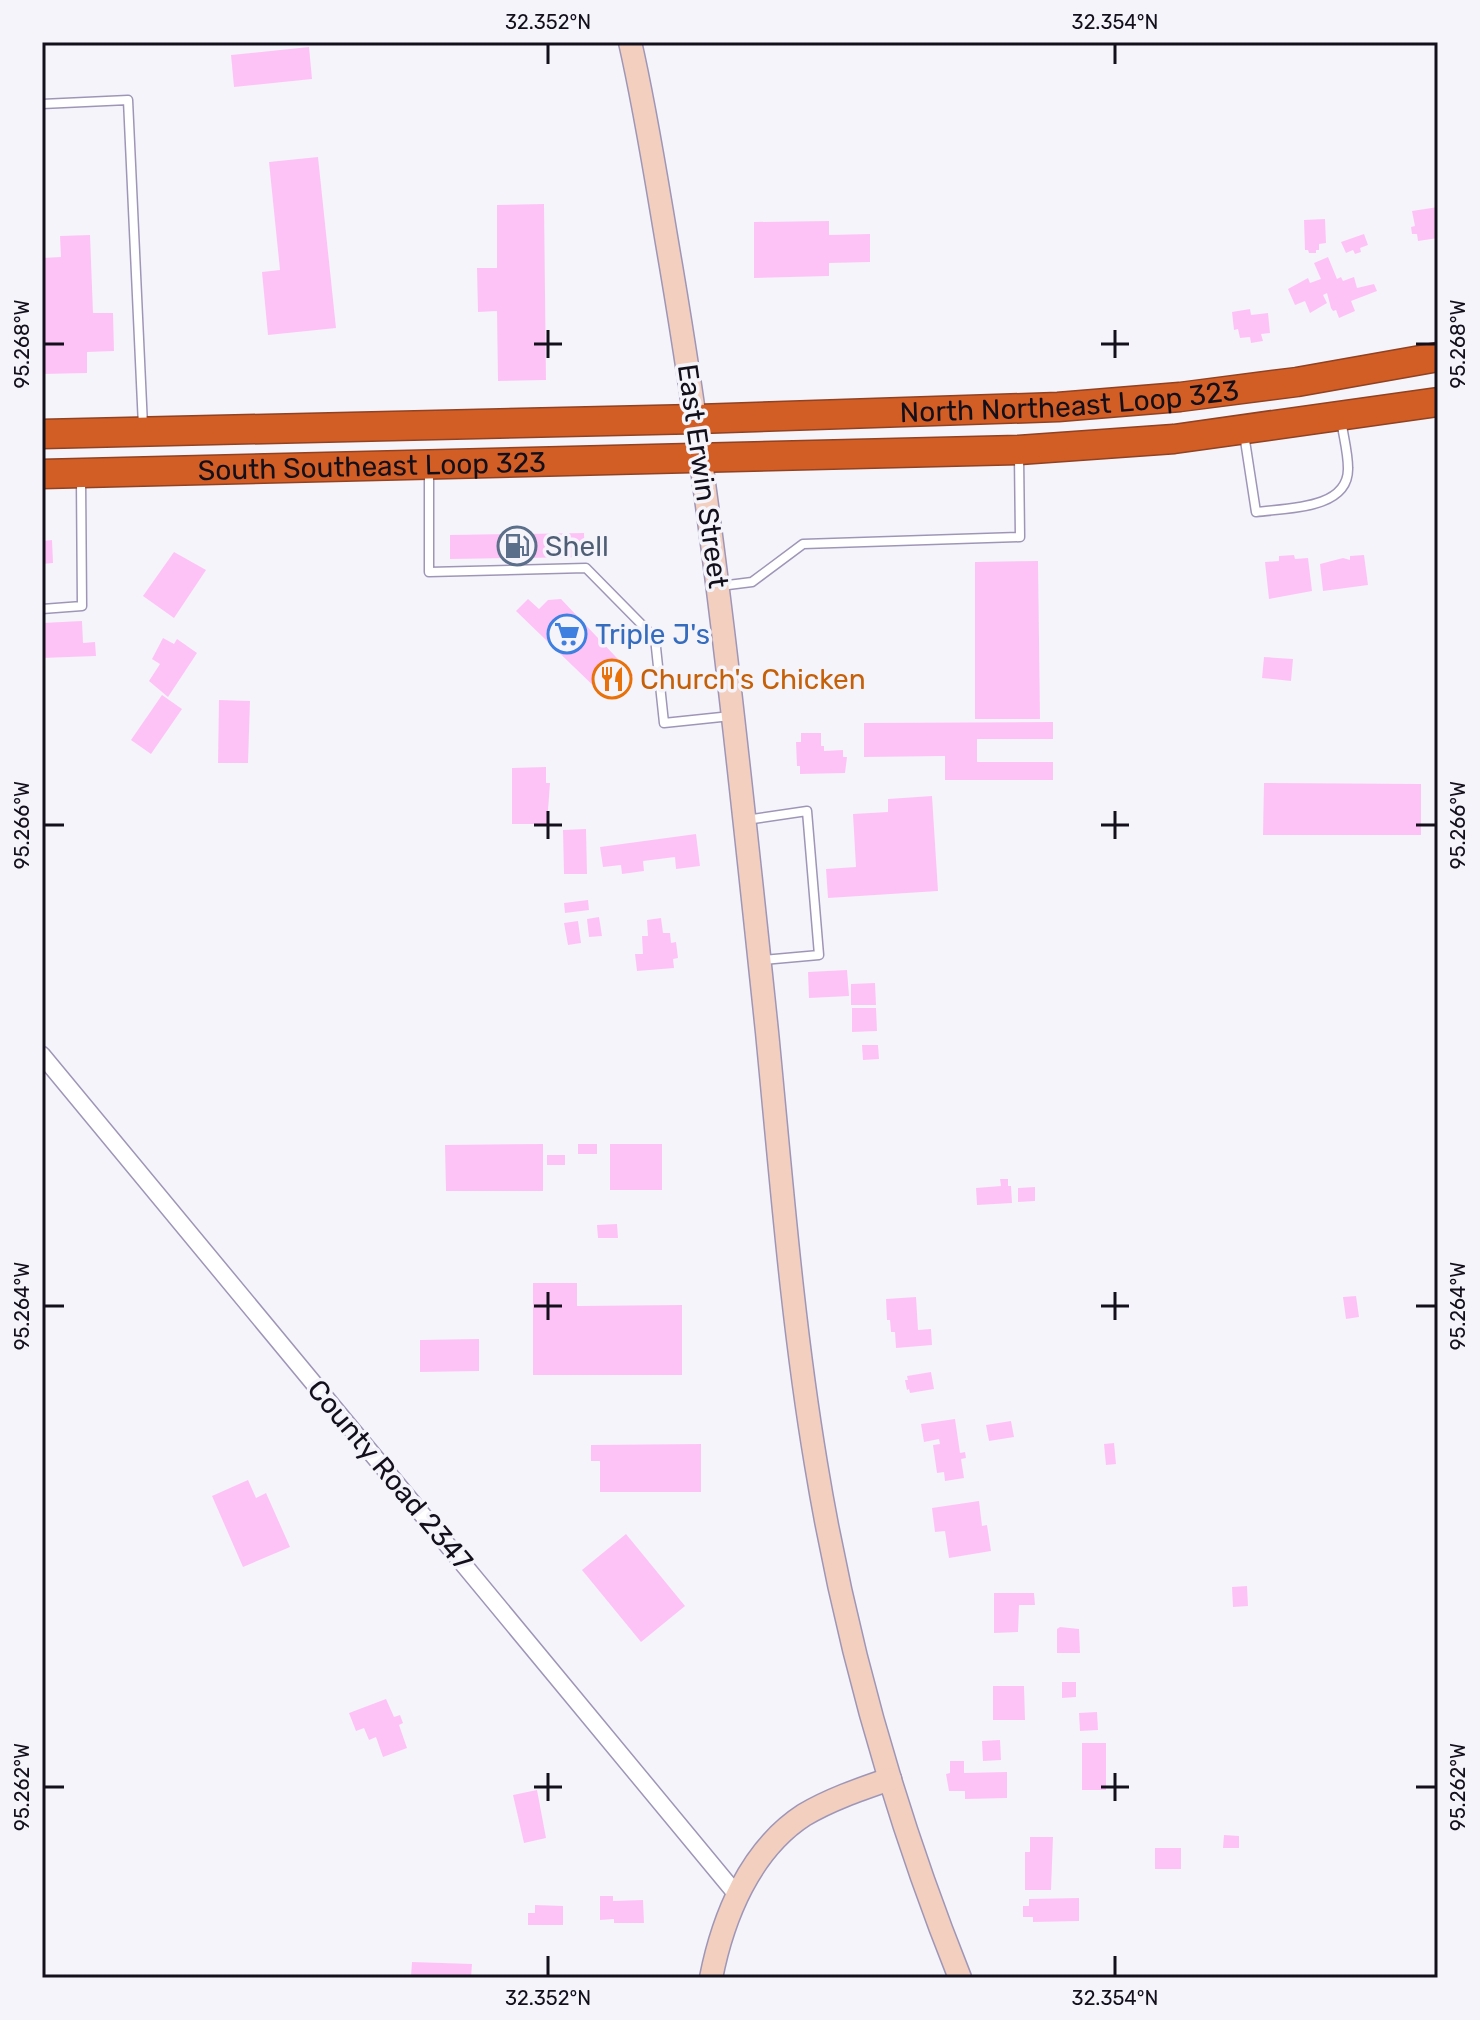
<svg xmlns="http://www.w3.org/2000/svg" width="1480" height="2020" viewBox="0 0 1480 2020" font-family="Rubik,sans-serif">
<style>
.building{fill:#fec3f6}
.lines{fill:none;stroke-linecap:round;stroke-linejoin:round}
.lane-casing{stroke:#9f96b7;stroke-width:11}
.street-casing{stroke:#9f96b7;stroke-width:19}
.secondary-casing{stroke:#9f96b7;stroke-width:25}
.highway-casing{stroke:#904222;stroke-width:31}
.lane{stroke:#fff;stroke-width:8}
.street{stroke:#fff;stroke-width:16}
.secondary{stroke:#f2cfbe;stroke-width:22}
.highway{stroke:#d35e25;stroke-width:28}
.ticks{fill:none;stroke:#130f1b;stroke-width:3}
.labels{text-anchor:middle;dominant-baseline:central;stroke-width:7;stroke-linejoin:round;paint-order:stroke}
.street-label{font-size:28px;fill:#130f1b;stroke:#f5f4fb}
.service-label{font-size:28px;fill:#4e5e75;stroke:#f5f4fb;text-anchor:start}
.shop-label{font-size:28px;fill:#366cbe;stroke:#f5f4fb;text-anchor:start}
.food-label{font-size:28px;fill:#c56008;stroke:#f5f4fb;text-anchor:start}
.neatline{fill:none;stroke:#130f1b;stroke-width:3}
.ticks-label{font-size:20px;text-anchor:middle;fill:#130f1b}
</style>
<rect width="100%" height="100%" fill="#f5f4fb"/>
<!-- building -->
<g class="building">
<path d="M309,47l3,32 -78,8 -3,-32z"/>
<path d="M318,157l18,171 -68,7 -6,-63 18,-2 -11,-108z"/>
<path d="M544,204l2,176 -48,1 -1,-70 -19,1 -1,-44h20v-63z"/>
<path d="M1438,207v31l-20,3 -1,-7h-5l-1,-7 4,-1 -3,-15z"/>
<path d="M1325,219l1,24 -7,1v6h-3v3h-7l-1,-3h-3l-1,-30z"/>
<path d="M829,221v14l41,-1v28l-41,1v13l-75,2v-56z"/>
<path d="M1364,234l4,11 -8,3 1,4 -6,2 -2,-4 -7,3 -5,-11z"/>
<path d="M90,235l3,78h20l1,38 -27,1v21l-45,1v-116l19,-1 -1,-21z"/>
<path d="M1328,257l9,22 4,-2 2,4 11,-4 3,11 17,-4 3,7 -26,10 4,10 -16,7 -3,-8 -3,1 -2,-3 -4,-15 -4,2 4,8 -17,10 -5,-12 -10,4 -7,-16 20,-11 2,5 11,-4 -7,-16z"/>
<path d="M1250,309l1,6 17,-2 2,20 -9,1 2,7 -12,2 -1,-6 -10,1 -2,-9 -4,1 -2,-18z"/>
<path d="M584,533l1,24 -135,2v-24z"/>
<path d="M52,540l1,23 -11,1v-23z"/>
<path d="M174,552l32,18 -32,48 -31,-22z"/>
<path d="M1294,555l1,4 13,-1 4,33 -43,8 -4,-37 14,-1v-5z"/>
<path d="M1364,555l4,30 -45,6 -3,-27 23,-6 7,2v-4z"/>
<path d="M1038,561l2,158h-65v-157z"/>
<path d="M528,599l11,10 9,-9 13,-1 72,76 -20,20h-10l-87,-84z"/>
<path d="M82,621l1,22 12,-1 1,14 -54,2v-35z"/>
<path d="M163,638l11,6 3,-5 20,14 -29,44 -19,-16 11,-17 -8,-5z"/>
<path d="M1264,657l29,2 -2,22 -29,-3z"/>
<path d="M162,695l20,14 -31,45 -20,-14z"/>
<path d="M219,700l31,1 -2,62h-30z"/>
<path d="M1053,722v17h-76v23h76v18h-108v-24l-81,1v-34z"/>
<path d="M801,733h20v13h3v5l19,-1v7h4l-2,16 -45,1v-8h-3l-1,-24h5z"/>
<path d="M546,767v16h4l-3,41h-35v-56z"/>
<path d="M1264,783l157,1v51h-158z"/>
<path d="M932,796l6,95 -110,7 -2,-29 30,-2 -3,-53 35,-2v-13z"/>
<path d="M586,829l1,45h-23l-1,-44z"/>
<path d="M696,834l4,32 -24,3 -1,-12 -32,4 1,10 -22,3 -1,-9 -18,2 -3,-20z"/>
<path d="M588,900l1,10 -24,3 -1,-10z"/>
<path d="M599,917l3,19 -13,1 -2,-18z"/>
<path d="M661,918l2,15h7l1,10 5,-1 2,16 -5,1 1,9 -37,3 -2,-17h8l-1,-18h6l-1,-16z"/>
<path d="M578,921l3,22 -13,2 -4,-22z"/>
<path d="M847,970l2,26 -40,2 -1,-26z"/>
<path d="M875,983l1,22h-25v-21z"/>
<path d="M852,1008h24l1,23 -25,1z"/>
<path d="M862,1045h16l1,14 -16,1z"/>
<path d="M543,1144v47h-97l-1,-46z"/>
<rect x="578" y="1144" width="19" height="10"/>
<rect x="610" y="1144" width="52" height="46"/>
<rect x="547" y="1155" width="18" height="10"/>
<path d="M1000,1179h8v7h3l1,17 -35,2 -1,-17 25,-2z"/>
<path d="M1035,1187v14l-17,1v-14z"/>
<path d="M617,1224l1,14h-20l-1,-13z"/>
<path d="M533,1283h44v23l105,-1v70h-149z"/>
<path d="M1356,1296l3,21 -13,2 -3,-22z"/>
<path d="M916,1297l2,33 13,-1 1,16 -36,3 -1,-16h-4l-1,-12h-3l-1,-21z"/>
<path d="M479,1339v32l-59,1v-32z"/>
<path d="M931,1372l3,17 -24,4 -1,-4 -2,1 -2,-10h3l-1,-4z"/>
<path d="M955,1419l5,34 5,-1 1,6 -5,1 3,19 -19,3 -1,-9 -7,1 -4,-28 7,-1 -1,-5 -15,3 -3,-18z"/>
<path d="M1011,1421l3,16 -25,4 -3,-16z"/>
<path d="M1114,1443l2,21 -10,1 -2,-21z"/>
<path d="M701,1444v48h-101v-31h-9v-16z"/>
<path d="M248,1480l8,18 10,-5 24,54 -47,20 -31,-71z"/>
<path d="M979,1501l3,25 5,-1 4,26 -42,7 -4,-27 -10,1 -3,-24z"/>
<path d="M626,1534l59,72 -44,36 -59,-72z"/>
<path d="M1247,1586l1,20 -15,1 -1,-20z"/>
<path d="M994,1593h40l1,12h-16l-1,27 -24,1z"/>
<path d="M1060,1627l19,2 1,24h-23v-24z"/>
<path d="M1062,1682h14v15l-14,1z"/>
<path d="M993,1686h31l1,34h-32z"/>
<path d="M386,1699l8,18 6,-2 3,8 -4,2 8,23 -24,9 -7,-20 -7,3 -5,-12 -8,3 -7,-18z"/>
<path d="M1097,1712l1,18 -18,1 -1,-18z"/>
<path d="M1000,1740l1,20 -18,1 -1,-20z"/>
<rect x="1082" y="1743" width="24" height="47"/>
<path d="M950,1761h14v12l43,-1v26l-42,1v-8h-16l-3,-17 4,-1z"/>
<path d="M537,1790l9,48 -22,5 -11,-48z"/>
<path d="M1224,1835l15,1v12h-16z"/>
<path d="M1030,1837h23l-2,53h-26v-38h5z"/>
<rect x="1155" y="1848" width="26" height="21"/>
<path d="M600,1896h13v5l30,-1 1,23h-30v-4l-14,1z"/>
<path d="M1079,1898v23l-46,1v-5h-10v-11h6v-7z"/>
<path d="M535,1905l28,1v19h-35v-12h7z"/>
<path d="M412,1962l60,2 -1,14 -60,-1z"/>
</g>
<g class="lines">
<defs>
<g id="lane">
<path d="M42,104l86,-4 15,326"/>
<path d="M1244,434l12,78c29,-4 93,-2 92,-44 0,-16 -5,-33 -7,-49"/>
<path d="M429,471v101l157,-4 69,70 9,85 67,-7"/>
<path d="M720,586l32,-4 51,-38 217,-7 -1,-81"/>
<path d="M42,609l40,-3 -1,-127"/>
<path d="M746,820l61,-9 12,144 -56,5"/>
</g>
<path id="street" d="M42,1055l695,840"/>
<g id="secondary">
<path d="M630,42c17,74 28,149 41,224 43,254 69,509 96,766 14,144 25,289 49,432 29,176 78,349 144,514"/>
<path d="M711,1978c12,-61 39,-128 93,-163 27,-16 57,-26 86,-36"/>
</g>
<g id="highway">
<path id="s1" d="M42,434l655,-15 361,-12 122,-10 117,-15 141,-25"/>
<path id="s2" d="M42,474l977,-24 155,-11 264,-37"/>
</g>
</defs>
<!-- lane casing -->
<use href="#lane" class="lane-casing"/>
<!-- street casing -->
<use href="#street" class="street-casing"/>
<!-- secondary casing -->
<use href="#secondary" class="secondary-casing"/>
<!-- highway casing -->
<use href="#highway" class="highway-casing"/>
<!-- lane -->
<use href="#lane" class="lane"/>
<!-- street -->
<use href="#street" class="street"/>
<!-- secondary -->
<use href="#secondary" class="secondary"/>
<!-- highway -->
<use href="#highway" class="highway"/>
</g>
<!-- ticks -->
<path class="ticks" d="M548,44v20M1115,44v20M548,330v28M1115,330v28M44,344h20M534,344h28M1101,344h28M1416,344h20M548,811v28M1115,811v28M44,825h20M534,825h28M1101,825h28M1416,825h20M548,1292v28M1115,1292v28M44,1306h20M534,1306h28M1101,1306h28M1416,1306h20M548,1773v28M1115,1773v28M44,1787h20M534,1787h28M1101,1787h28M1416,1787h20M548,1956v20M1115,1956v20"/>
<!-- icons -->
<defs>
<symbol id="fuel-ring" viewBox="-11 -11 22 22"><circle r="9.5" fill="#f5f4fb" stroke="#5c6f8a" stroke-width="1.5"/><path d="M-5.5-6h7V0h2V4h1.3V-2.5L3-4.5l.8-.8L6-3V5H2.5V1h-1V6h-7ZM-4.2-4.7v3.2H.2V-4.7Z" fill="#5c6f8a"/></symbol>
<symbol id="supermarket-ring" viewBox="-11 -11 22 22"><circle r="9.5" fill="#f5f4fb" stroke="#3f7fe0" stroke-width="1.5"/><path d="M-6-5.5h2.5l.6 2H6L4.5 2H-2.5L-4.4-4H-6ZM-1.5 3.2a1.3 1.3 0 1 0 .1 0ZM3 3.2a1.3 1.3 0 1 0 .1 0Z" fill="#3f7fe0"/></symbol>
<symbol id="restaurant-ring" viewBox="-11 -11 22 22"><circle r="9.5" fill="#f5f4fb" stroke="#e8710a" stroke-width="1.5"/><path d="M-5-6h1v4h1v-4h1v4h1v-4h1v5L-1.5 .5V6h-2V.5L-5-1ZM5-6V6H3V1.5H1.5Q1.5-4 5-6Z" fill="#e8710a"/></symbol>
</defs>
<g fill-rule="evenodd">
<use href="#fuel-ring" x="495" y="524" width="44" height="44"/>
<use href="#supermarket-ring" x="545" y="612" width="44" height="44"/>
<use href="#restaurant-ring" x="590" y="657" width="44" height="44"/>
</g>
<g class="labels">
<!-- street labels -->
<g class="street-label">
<text stroke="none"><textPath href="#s1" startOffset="1028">North Northeast Loop 323</textPath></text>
<text stroke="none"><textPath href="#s2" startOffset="330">South Southeast Loop 323</textPath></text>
<text transform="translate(703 476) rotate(82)">East Erwin Street</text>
<text transform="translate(390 1475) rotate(50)">County Road 2347</text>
</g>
<!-- service labels -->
<g class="service-label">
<text x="545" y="546">Shell</text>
</g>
<!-- shop labels -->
<g class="shop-label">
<text x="595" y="634">Triple J's</text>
</g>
<!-- food labels -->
<g class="food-label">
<text x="640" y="679">Church's Chicken</text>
</g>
</g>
<!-- border -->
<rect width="1480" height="2020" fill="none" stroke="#f5f4fb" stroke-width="88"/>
<rect x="44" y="44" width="1392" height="1932" class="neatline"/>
<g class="ticks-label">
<text x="548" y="29">32.352°N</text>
<text x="1115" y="29">32.354°N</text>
<text transform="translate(1458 344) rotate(-90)" y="7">95.268°W</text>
<text transform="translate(22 344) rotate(-90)" y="7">95.268°W</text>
<text transform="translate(1458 825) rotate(-90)" y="7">95.266°W</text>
<text transform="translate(22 825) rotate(-90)" y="7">95.266°W</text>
<text transform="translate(1458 1306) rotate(-90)" y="7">95.264°W</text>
<text transform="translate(22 1306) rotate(-90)" y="7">95.264°W</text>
<text transform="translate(1458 1787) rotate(-90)" y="7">95.262°W</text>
<text transform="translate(22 1787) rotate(-90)" y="7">95.262°W</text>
<text x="548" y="2005">32.352°N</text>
<text x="1115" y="2005">32.354°N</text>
</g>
</svg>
